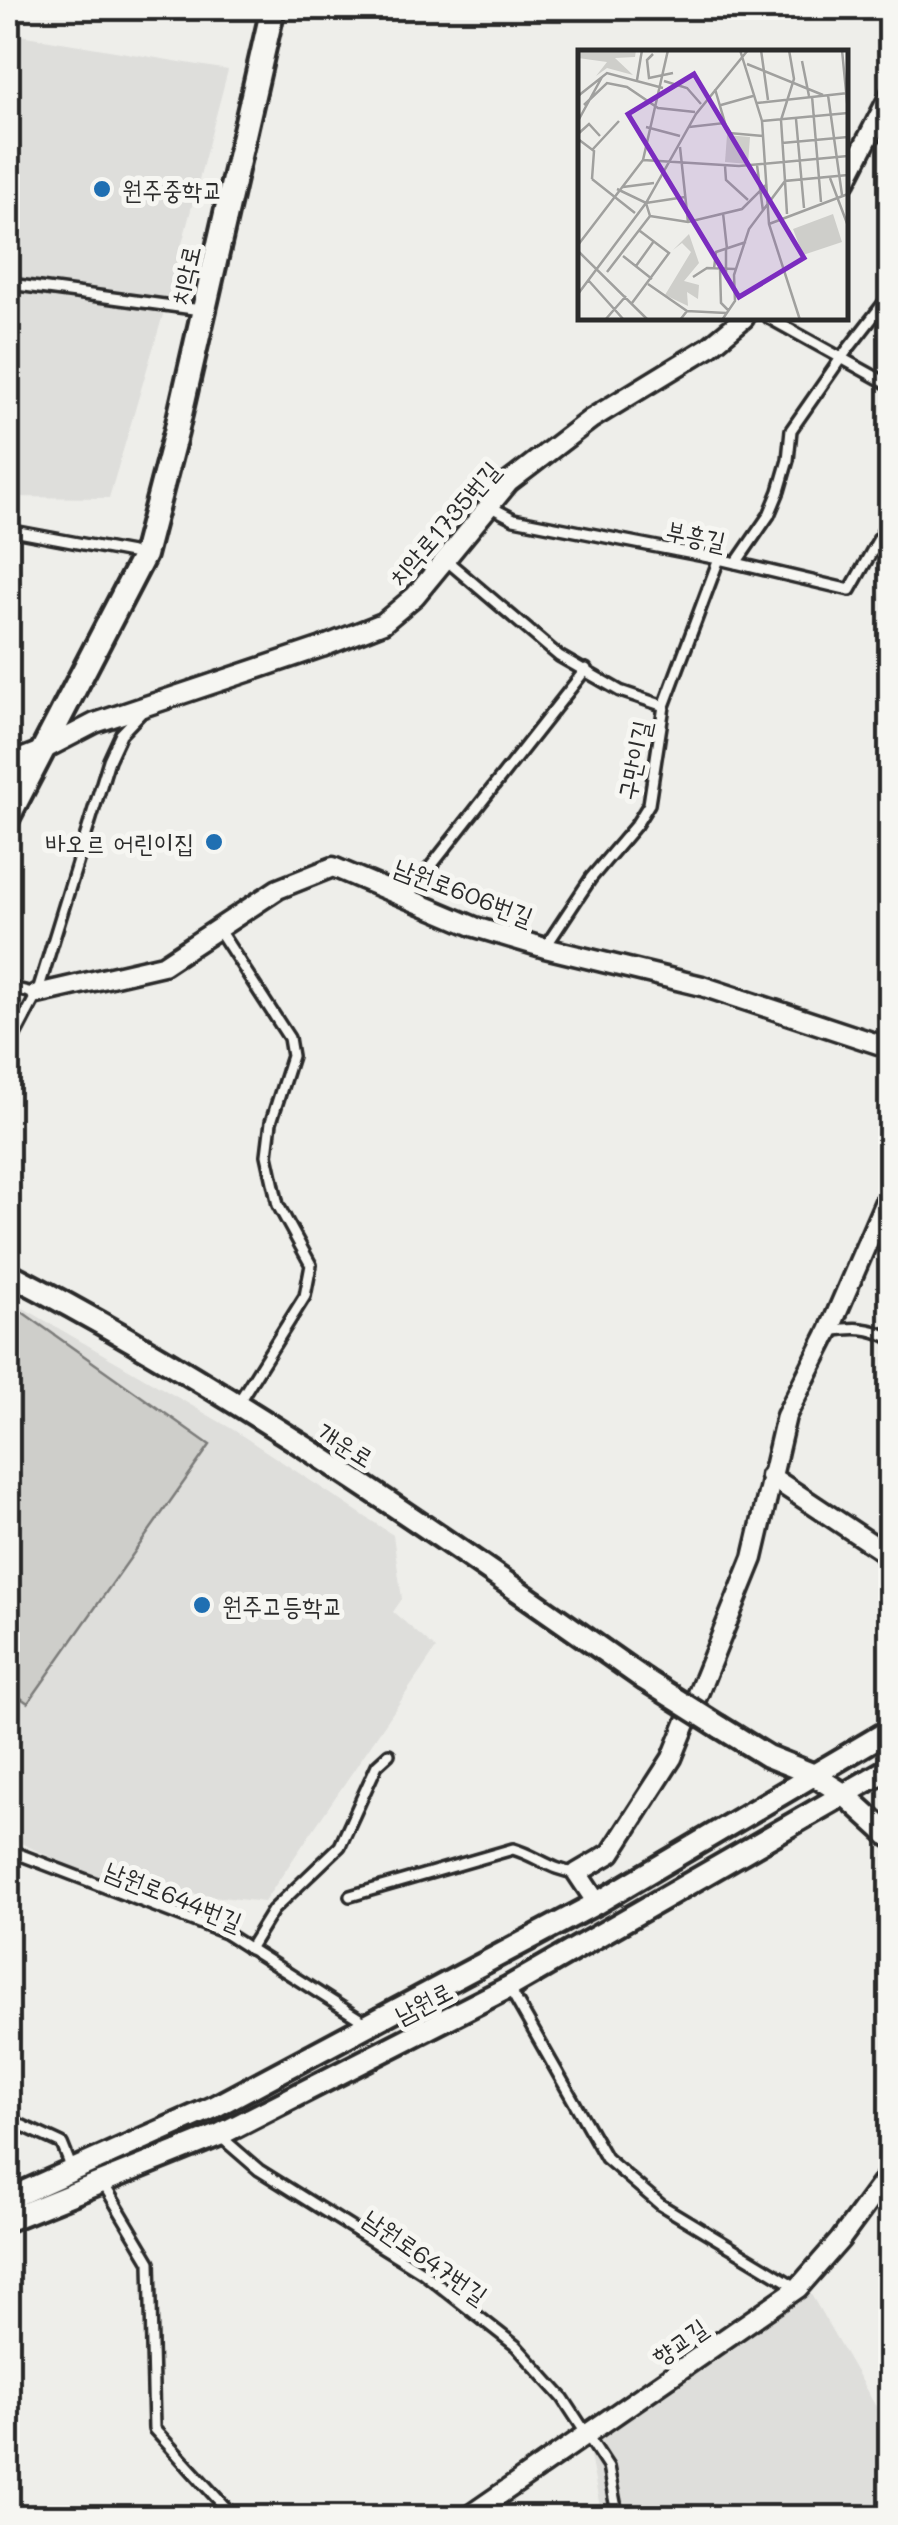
<svg xmlns="http://www.w3.org/2000/svg" width="898" height="2525" viewBox="0 0 898 2525" font-family="Mali,'Poor Story',sans-serif">
<style>
.built{fill:#dededb}
.green{fill:#cececa;stroke:#7c7c7a;stroke-width:2.5}
.lines{fill:none;stroke-linecap:round;stroke-linejoin:round}
.service-casing{stroke:#2b2b2b;stroke-width:16}
.minor-casing{stroke:#2b2b2b;stroke-width:25}
.tertiary-casing{stroke:#2b2b2b;stroke-width:28}
.secondary-casing{stroke:#2b2b2b;stroke-width:30}
.service{stroke:#f6f6f2;stroke-width:9}
.minor{stroke:#f6f6f2;stroke-width:18}
.tertiary{stroke:#f6f6f2;stroke-width:20}
.secondary{stroke:#f6f6f2;stroke-width:22}
.tertiary-bridge-casing{stroke:#2b2b2b;stroke-width:28;stroke-linecap:butt}
.tertiary-bridge{stroke:#f6f6f2;stroke-width:20}
.poi-dot{fill:#1f6fb2;stroke:#f6f6f2;stroke-width:4}
.labels{text-anchor:middle;dominant-baseline:central;stroke-width:10;stroke-linejoin:round;paint-order:stroke}
.poi-label{font-size:25px;fill:#2b2b2b;stroke:#f6f6f2;text-anchor:start}
.street-label{font-size:25px;fill:#2b2b2b;stroke:#f6f6f2}
.inset-road{fill:none;stroke:#a0a09e;stroke-width:2.5}
.view{fill:#7b2cbf;fill-opacity:0.15;stroke:#7b2cbf;stroke-width:5}
.inset-edge{fill:none;stroke:#2b2b2b;stroke-width:5}
</style>
<rect width="100%" height="100%" fill="#eeeeea"/>
<filter id="ink" filterUnits="userSpaceOnUse"><feTurbulence type="fractalNoise" baseFrequency=".01" numOctaves="2"/><feDisplacementMap in="SourceGraphic" scale="20" xChannelSelector="R" yChannelSelector="G"/><feConvolveMatrix kernelMatrix="1 2 1 2 8 2 1 2 1" color-interpolation-filters="sRGB"/></filter>
<g filter="url(#ink)">
<!-- built -->
<g class="built">
<path d="M8,33l220,37 -63,238 -56,190 -101,-1z"/>
<path d="M8,1299l224,130 161,106 9,64 -9,13 43,37 -172,253 -69,-8 -49,8 -138,-65z"/>
<path d="M809,2291l81,140v86h-288l-14,-71z"/>
</g>
<!-- green -->
<path class="green" d="M8,1302l202,143 -182,258 -20,-14z"/>
<g class="lines">
<defs>
<g id="service">
<path d="M874,126l16,14"/>
<path d="M8,251l4,23 -4,17"/>
<path d="M10,284l191,26"/>
<path d="M769,318l121,67"/>
<path d="M489,506l25,13 205,40 131,31 40,-71"/>
<path d="M8,530l134,25"/>
<path d="M873,550l17,-1"/>
<path d="M446,560l113,96 61,35 44,15"/>
<path d="M736,563l33,-48 10,-24 9,-31 3,-30 50,-72 49,-63"/>
<path d="M406,898l180,-229"/>
<path d="M217,927l72,111 3,18 -21,66 -4,33 11,50 33,60 -6,31 -67,107"/>
<path d="M546,946l45,-68 45,-53 13,-21 15,-98 55,-147"/>
<path d="M8,987l29,7"/>
<path d="M8,1049l29,-55 72,-234 12,-26 19,-20"/>
<path d="M831,1331c23,-4 39,-4 59,7"/>
<path d="M8,1850l217,83 141,90"/>
<path d="M350,1896l163,-47c24,7 39,22 64,24"/>
<path d="M249,1949l24,-39 67,-64 37,-81 12,-11"/>
<path d="M510,1989l96,169 55,47 137,83"/>
<path d="M8,2119l54,25 10,25"/>
<path d="M221,2137l38,33 163,102 94,74 47,52 45,69 10,51"/>
<path d="M103,2183l47,79 4,167 81,89"/>
</g>
<g id="minor">
<path d="M846,181l44,-86"/>
<path d="M8,764l33,-13 54,-28 227,-76 61,-24 32,-27 94,-114 82,-63 118,-72 35,-29"/>
<path d="M37,994l126,-29 115,-76 55,-22 142,60 70,21 157,38 188,62"/>
<path d="M770,1476l120,80"/>
<path d="M597,1903l-20,-30 34,-20 61,-95 81,-200 33,-142 43,-85 61,-141"/>
<path d="M466,2518l332,-230 42,-48 50,-68"/>
</g>
<g id="tertiary">
<path d="M8,1273c224,116 430,261 636,406"/>
<path d="M720,1727l47,29 45,18 33,21 45,41"/>
<path d="M8,2199l206,-92 383,-204 293,-173"/>
<path d="M8,2220l211,-85 290,-148 381,-219"/>
</g>
<path id="secondary" d="M8,817l136,-262 32,-123 97,-424"/>
</defs>
<!-- service casing -->
<use href="#service" class="service-casing"/>
<!-- minor casing -->
<use href="#minor" class="minor-casing"/>
<!-- tertiary casing -->
<use href="#tertiary" class="tertiary-casing"/>
<!-- secondary casing -->
<use href="#secondary" class="secondary-casing"/>
<!-- service -->
<use href="#service" class="service"/>
<!-- minor -->
<use href="#minor" class="minor"/>
<!-- tertiary -->
<use href="#tertiary" class="tertiary"/>
<!-- secondary -->
<use href="#secondary" class="secondary"/>
<defs>
<path id="tertiary-bridge" d="M644,1679l76,48"/>
</defs>
<!-- tertiary-bridge casing -->
<use href="#tertiary-bridge" class="tertiary-bridge-casing"/>
<!-- tertiary-bridge -->
<use href="#tertiary-bridge" class="tertiary-bridge"/>
</g>
</g>
<!-- markers -->
<g class="poi-dot">
<circle cx="102" cy="189" r="10"/>
<circle cx="214" cy="842" r="10"/>
<circle cx="202" cy="1605" r="10"/>
</g>
<g class="labels">
<!-- poi labels -->
<g class="poi-label">
<text x="122" y="189">원주중학교</text>
<text x="194" y="842" text-anchor="end">바오르 어린이집</text>
<text x="222" y="1605">원주고등학교</text>
</g>
<!-- street labels -->
<g class="street-label">
<text transform="translate(184 275) rotate(-77)">치악로</text>
<text transform="translate(443 523) rotate(-49)">치악로1735번길</text>
<text transform="translate(696 535) rotate(12)">부흥길</text>
<text transform="translate(633 760) rotate(-78)">구만이길</text>
<text transform="translate(464 891) rotate(21)">남원로606번길</text>
<text transform="translate(346 1444) rotate(32)">개운로</text>
<text transform="translate(174 1895) rotate(22)">남원로644번길</text>
<text transform="translate(423 2002) rotate(-27)">남원로</text>
<text transform="translate(426 2256) rotate(35)">남원로647번길</text>
<text transform="translate(679 2341) rotate(-35)">향교길</text>
</g>
</g>
<!-- overview -->
<g transform="translate(578 50)">
<rect width="270" height="270" fill="#eeeeea"/>
<path d="M0,0h58l-1,7 -20,1 18,17 -26,-7 -11,8 11,-14 -29,-4zM149,85l23,2 -2,27 -23,-2zM255,164l9,28 -39,13 -10,-26zM111,184l10,29 -15,18 15,4 -1,14 -11,-7 1,14 -23,-11 26,-43 -9,-9 -9,7z" fill="#cececa"/>
<path class="inset-road" d="M162,0l22,71 7,103 31,96M183,0l7,50M264,0l6,62M75,4l-6,6 2,18 24,-5M224,11l7,35M169,14l76,31M59,30l5,-30M86,31l23,7 14,16M250,45l14,100M0,46l29,-23 56,15M234,46l9,106M179,53l91,-10M6,55l23,-22 20,4 31,21 37,4M143,55l32,-9M218,69l8,89M0,71l24,-44M184,71l86,-8M68,77l34,9M111,77l36,-4 -10,-34M151,83l34,3M0,84l11,-10 11,12M0,89l16,12 -2,28M204,93l66,-6M102,97l8,75M15,99l26,-28M65,110l96,6 109,-10M179,115l6,46M147,116l1,14 22,20M252,128l18,48M14,129l43,34M45,137l31,-4M39,139l29,14 39,-6M145,163l4,36M209,164l-2,-33 63,-6M72,166l38,6 54,-13 25,-25M191,174l79,-30M0,195l65,-85 25,-110M148,199v29l8,9M0,201l70,69M45,206l29,23M58,216l18,-25M136,219l2,-17 30,-10M142,219l1,34 8,8M29,222l43,-56 -4,-13M115,227l14,-9 28,1M11,231l35,39M70,234l39,27M0,244l68,-91 50,-89 52,-64M54,253l37,-50 -29,-22M27,270l21,-24M102,270l7,-9 39,2M144,270l13,-19 -1,-26 15,-46 36,-48 -4,-61 13,-41 -5,-29"/>
<path class="view" d="M116,24l110,184 -65,39 -111,-183z"/>
<rect width="270" height="270" class="inset-edge"/>
</g>
<!-- margin -->
<rect width="898" height="2525" fill="none" stroke="#f6f6f2" stroke-width="40"/>
<rect x="20" y="20" width="858" height="2485" fill="none" stroke="#2b2b2b" stroke-width="4" filter="url(#ink)"/>
</svg>
